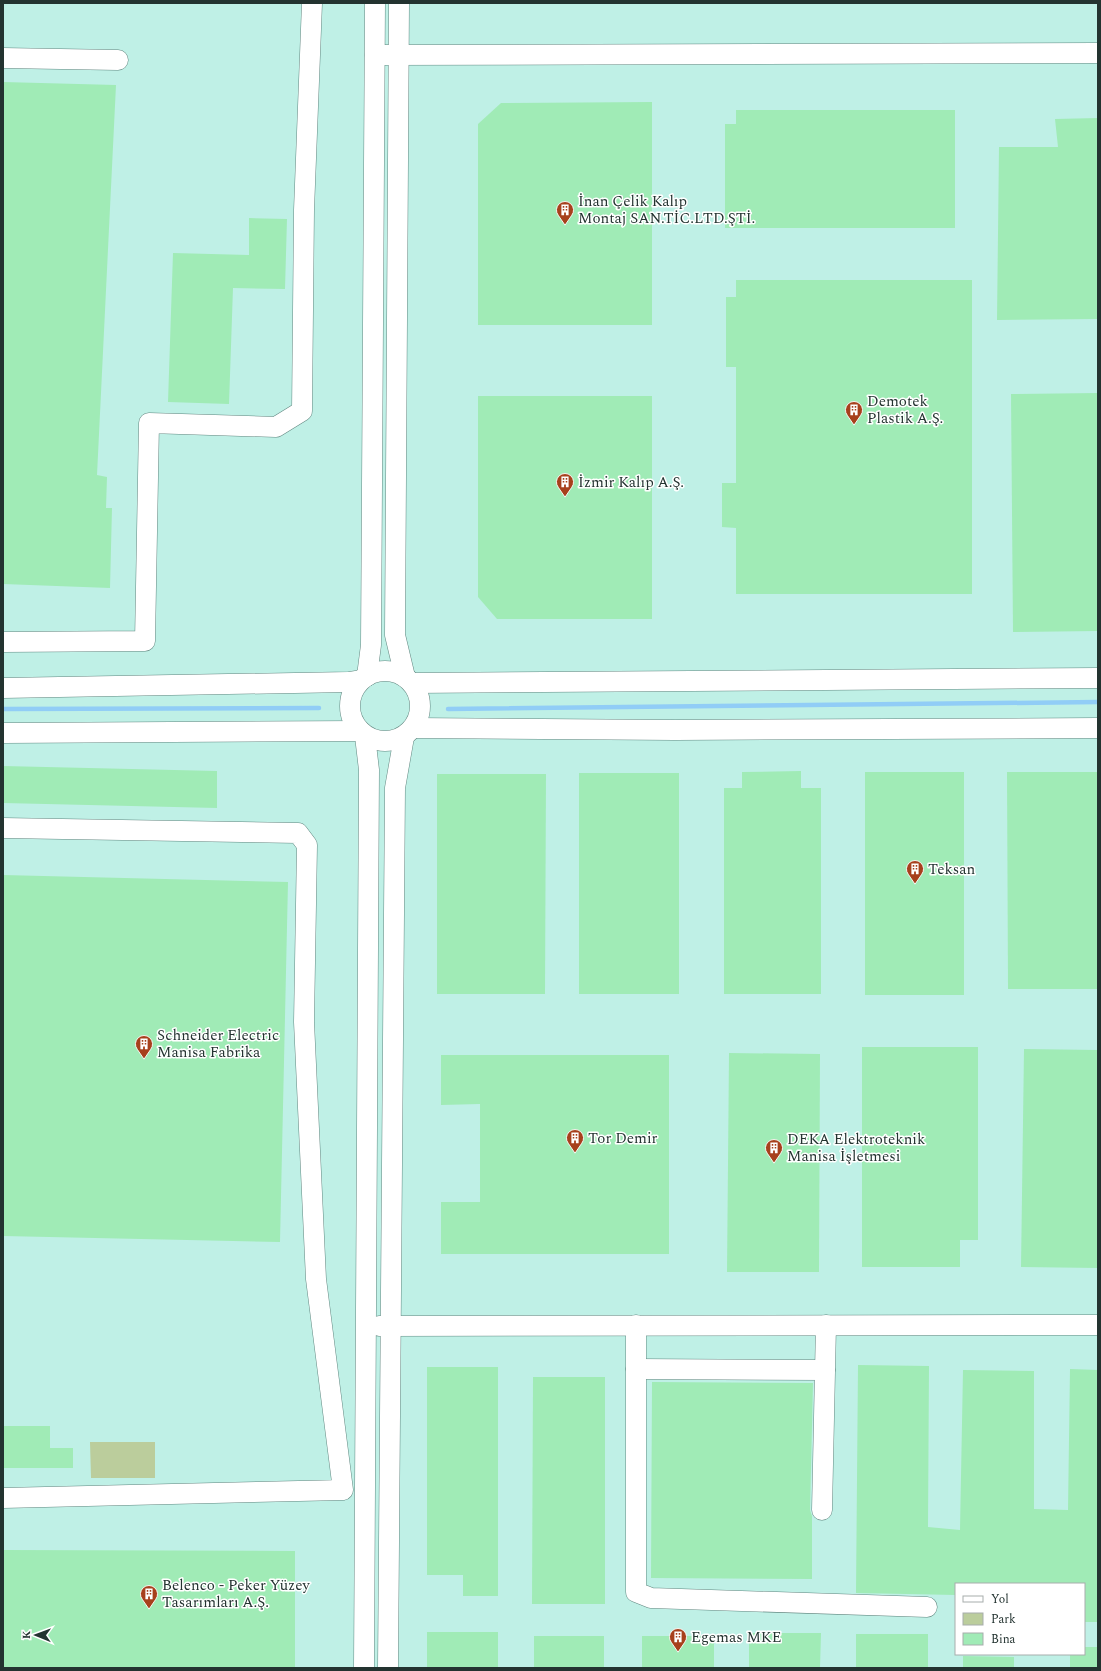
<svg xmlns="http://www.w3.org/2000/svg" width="1101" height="1671" viewBox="0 0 1101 1671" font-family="Spectral,serif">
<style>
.built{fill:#bff0e6;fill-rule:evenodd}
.green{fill:#bbcd9c}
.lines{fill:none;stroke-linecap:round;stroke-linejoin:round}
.stream{stroke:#91cdf6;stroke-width:4.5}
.building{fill:#a0ebb6}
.minor-casing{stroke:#628780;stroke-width:21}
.minor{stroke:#fff;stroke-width:20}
.labels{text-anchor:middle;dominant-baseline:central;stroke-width:3;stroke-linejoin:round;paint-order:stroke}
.poi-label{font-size:15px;fill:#233330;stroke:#fff;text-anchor:start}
</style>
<rect width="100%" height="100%" fill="#d5fef5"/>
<!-- built -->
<path class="built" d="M3,3h1095v1665h-1095zM956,1584h128v70h-128z"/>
<!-- green -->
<path class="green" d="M90,1442h65v36h-64z"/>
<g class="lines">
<!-- stream -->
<g class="stream">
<path d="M3,709l316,-1"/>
<path d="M448,709l650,-7"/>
</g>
</g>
<!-- building -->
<g class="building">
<path d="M3,82l113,3 -19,390 10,2 -1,31h6l-2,80 -107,-4z"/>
<path d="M652,102v223h-174v-201l23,-21z"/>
<path d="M736,110h219v118h-230v-104h11z"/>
<path d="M1098,118v201l-101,1 2,-173h59l-3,-28z"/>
<path d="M249,218l38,1 -2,70 -52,-1 -4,116 -61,-2 5,-149 76,2z"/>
<path d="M736,280h236v314h-236v-66l-14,-1v-44h14v-116h-10v-70h10z"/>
<path d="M1098,393v238l-85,1 -2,-238z"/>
<path d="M478,396h174v223h-155l-19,-22z"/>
<path d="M3,766l214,5v37l-214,-5z"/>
<path d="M801,771v17h20v206h-97v-206h18v-16z"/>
<rect x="865" y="772" width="99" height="223"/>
<path d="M1007,772h91v217h-90z"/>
<rect x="579" y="773" width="100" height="221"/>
<path d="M437,774h109l-1,220h-108z"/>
<path d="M3,875l285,7 -8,360 -277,-6z"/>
<path d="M862,1047h116v193h-18v27h-98z"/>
<path d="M1024,1049l74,1v218l-77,-1z"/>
<path d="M729,1053l91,1 -1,218h-92z"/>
<path d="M441,1055h228v199h-228v-52h39v-98l-39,1z"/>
<path d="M858,1365l71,1 -1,161 32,3 3,-160 71,1v138l34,1 2,-141 28,1v252h-14v-38h-128v11l-100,-2z"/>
<path d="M427,1367h71v229h-35v-21h-36z"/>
<path d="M533,1377h72v227h-73z"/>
<path d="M652,1382l161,1 -3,127 2,6v63l-161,-1z"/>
<path d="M3,1426h47v22h23v20h-70z"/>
<path d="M3,1550l292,1v117h-292z"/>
<rect x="427" y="1632" width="71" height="36"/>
<path d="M749,1633h72l-1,35h-71z"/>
<rect x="856" y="1634" width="72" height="34"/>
<rect x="534" y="1636" width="70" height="32"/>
<rect x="642" y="1636" width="72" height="32"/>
<path d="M1084,1647h14v21h-28v-14h14z"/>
<path d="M963,1656l51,1v11h-51z"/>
</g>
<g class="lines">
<defs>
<g id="minor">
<path d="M399,3l-4,632 10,42"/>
<path d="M375,55l723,-2"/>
<path d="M3,58l115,2"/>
<path d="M3,642l142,-1 4,-218 127,4 26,-16 2,-201 8,-207"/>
<circle cx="385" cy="706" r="35"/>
<path d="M367,676l4,-31 4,-642"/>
<path d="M412,683l686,-5"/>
<path d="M3,688l346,-6 12,-2"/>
<path d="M413,728l262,2 423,-2"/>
<path d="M3,733l357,-2"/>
<path d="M3,828l295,5 9,12 -3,177 12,257 27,211 -340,8"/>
<path d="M636,1325v267l15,6 276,9"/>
<path d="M379,1326l719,-1"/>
<path d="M636,1369l189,1"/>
<path d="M822,1510l4,-185"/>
<path d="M364,1668l5,-898 -4,-34"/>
<path d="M388,1668l7,-880 9,-51"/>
</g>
</defs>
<!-- minor casing -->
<use href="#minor" class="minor-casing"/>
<!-- minor -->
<use href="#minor" class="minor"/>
</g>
<!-- icons -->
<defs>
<symbol id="building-pin" viewBox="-11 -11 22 30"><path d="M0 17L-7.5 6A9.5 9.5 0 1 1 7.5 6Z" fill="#a7401c" stroke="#fff"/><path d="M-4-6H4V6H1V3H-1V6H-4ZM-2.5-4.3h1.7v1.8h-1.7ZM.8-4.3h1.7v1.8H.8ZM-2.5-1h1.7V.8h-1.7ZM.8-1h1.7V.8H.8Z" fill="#fff"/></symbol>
</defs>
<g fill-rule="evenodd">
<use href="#building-pin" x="555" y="200" width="20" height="27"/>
<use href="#building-pin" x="844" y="400" width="20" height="27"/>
<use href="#building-pin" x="555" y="472" width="20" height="27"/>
<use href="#building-pin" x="905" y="859" width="20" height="27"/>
<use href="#building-pin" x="134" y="1034" width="20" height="27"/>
<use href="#building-pin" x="565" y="1128" width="20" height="27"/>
<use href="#building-pin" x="764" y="1138" width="20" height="27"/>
<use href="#building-pin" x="139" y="1584" width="20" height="27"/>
<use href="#building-pin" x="668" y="1627" width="20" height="27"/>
</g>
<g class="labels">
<!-- poi labels -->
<g class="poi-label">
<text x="578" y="201">İnan Çelik Kalıp<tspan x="578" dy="17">Montaj SAN.TİC.LTD.ŞTİ.</tspan></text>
<text x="867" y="401">Demotek<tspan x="867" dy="17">Plastik A.Ş.</tspan></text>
<text x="578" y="482">İzmir Kalıp A.Ş.</text>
<text x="928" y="869">Teksan</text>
<text x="157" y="1035">Schneider Electric<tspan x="157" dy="17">Manisa Fabrika</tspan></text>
<text x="588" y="1138">Tor Demir</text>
<text x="787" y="1139">DEKA Elektroteknik<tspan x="787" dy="17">Manisa İşletmesi</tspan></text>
<text x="162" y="1585">Belenco - Peker Yüzey<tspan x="162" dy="17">Tasarımları A.Ş.</tspan></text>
<text x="691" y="1637">Egemas MKE</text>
</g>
</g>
<!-- border -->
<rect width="1101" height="1671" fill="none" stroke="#233330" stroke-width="8"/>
<!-- legend -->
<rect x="955" y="1583" width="130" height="72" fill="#ffffff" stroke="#a7adac"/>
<rect x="963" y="1596" width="20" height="6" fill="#ffffff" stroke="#a7adac"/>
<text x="991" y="1603" font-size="12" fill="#233330">Yol</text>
<rect x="963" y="1613" width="20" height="12" fill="#bbcd9c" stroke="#a7adac"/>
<text x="991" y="1623" font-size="12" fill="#233330">Park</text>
<rect x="963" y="1633" width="20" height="12" fill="#a0ebb6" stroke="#a7adac"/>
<text x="991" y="1643" font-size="12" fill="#233330">Bina</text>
<!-- north arrow -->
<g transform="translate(36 1635) rotate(271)" stroke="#ffffff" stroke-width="3" paint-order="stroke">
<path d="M0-3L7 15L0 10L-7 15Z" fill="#233330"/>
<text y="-6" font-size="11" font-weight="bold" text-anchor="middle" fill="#233330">K</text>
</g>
</svg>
